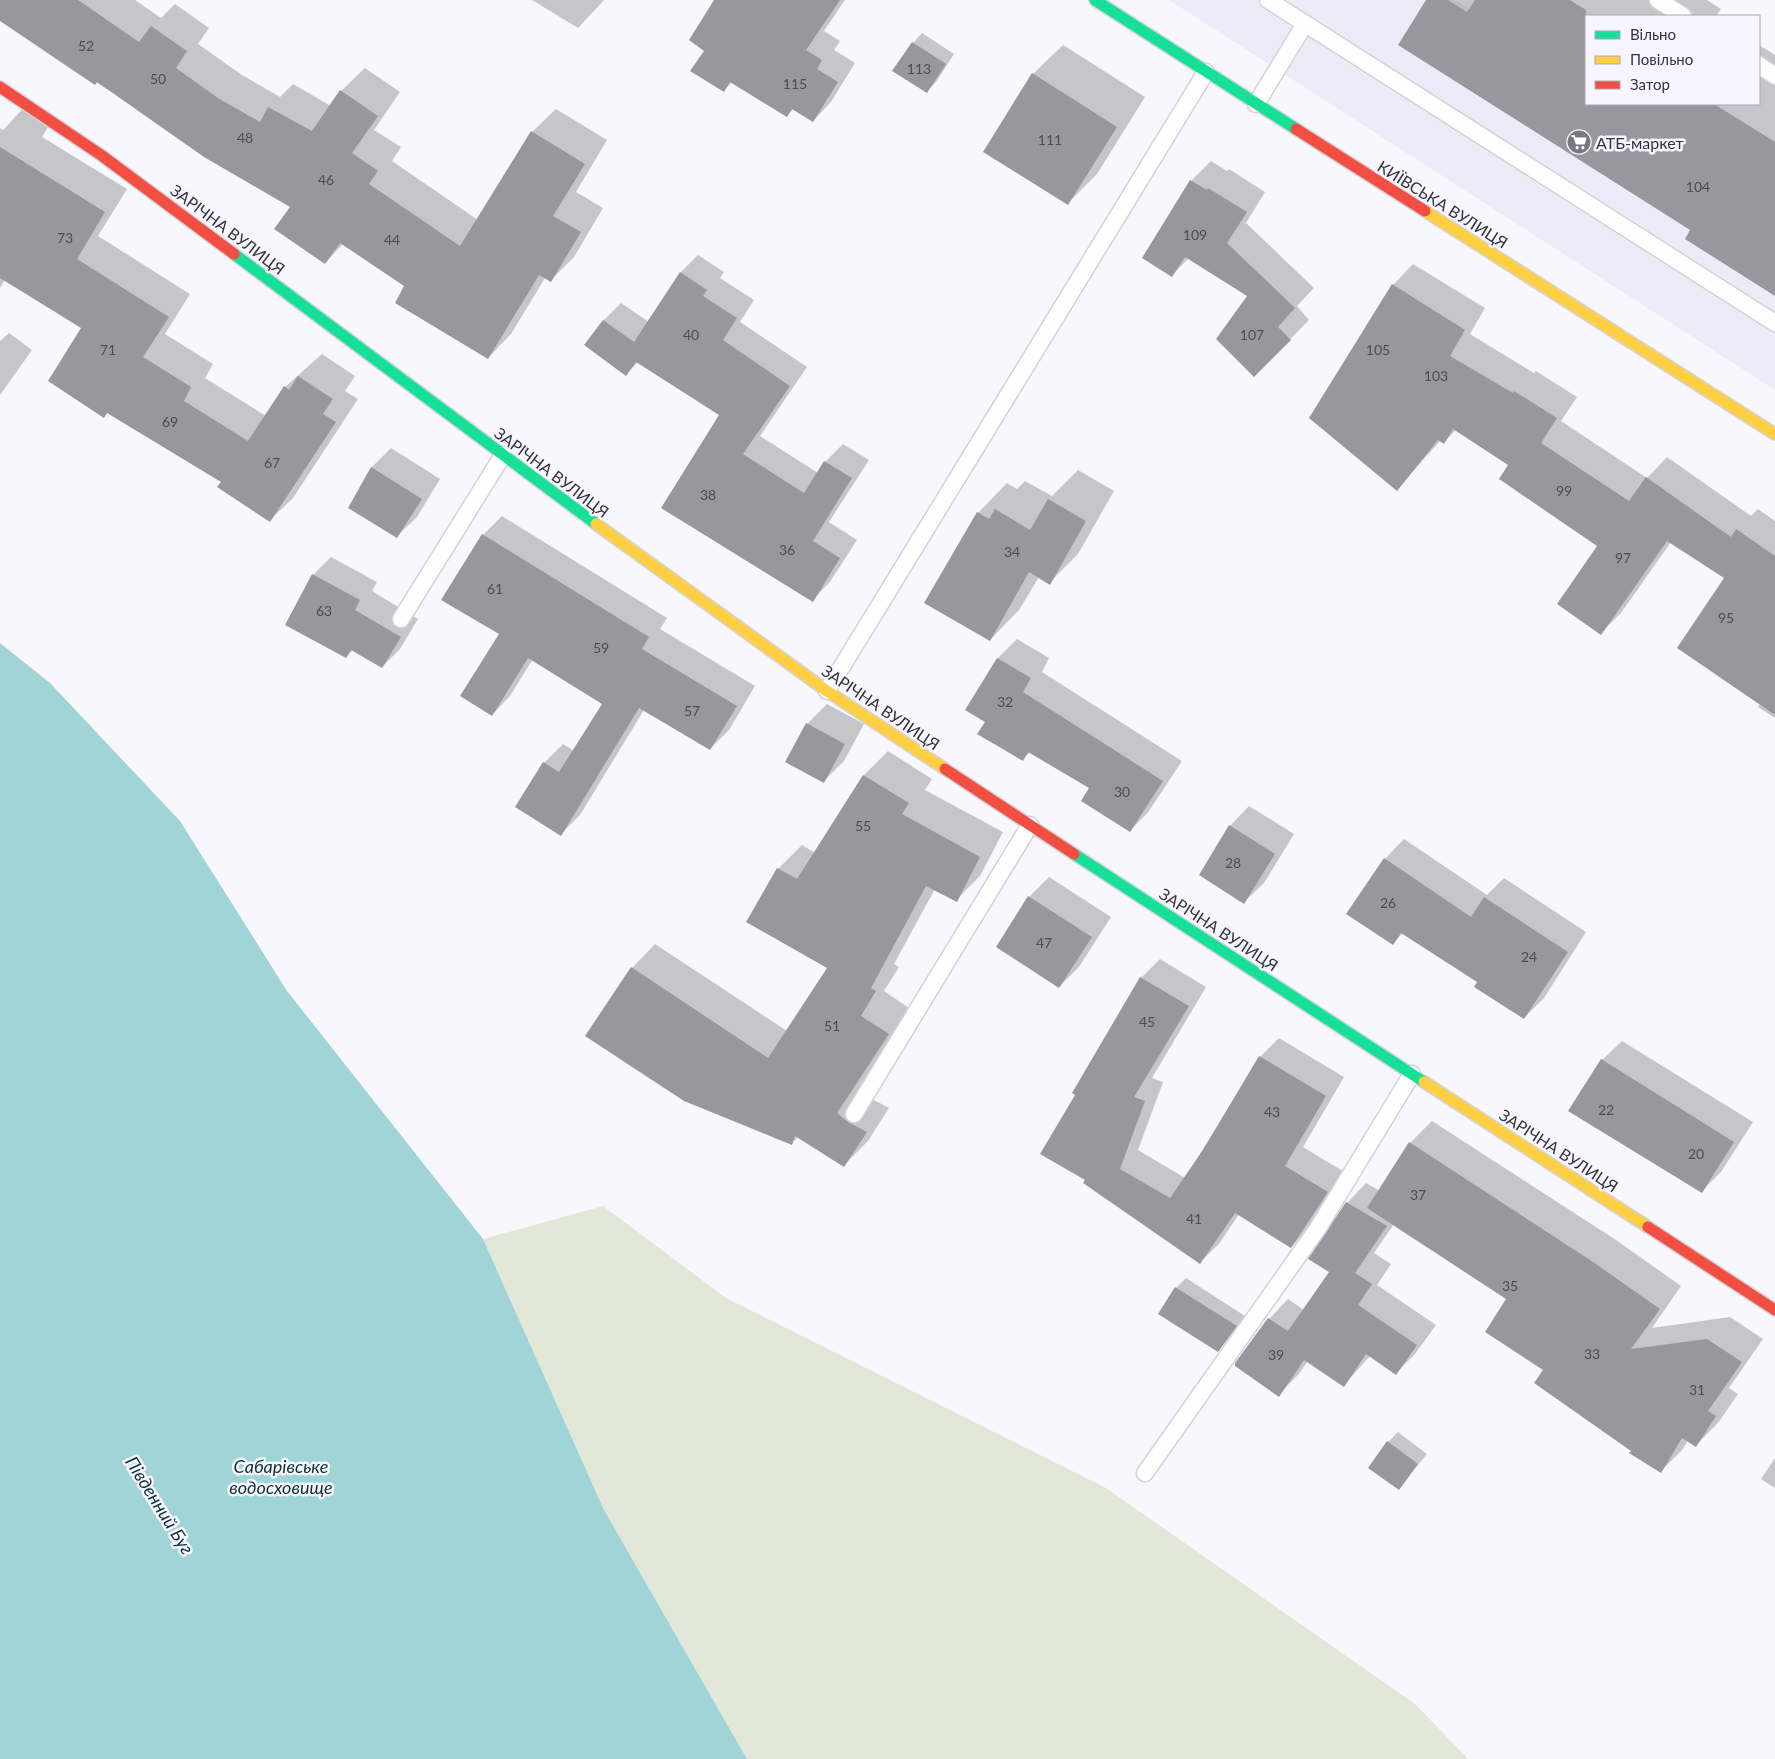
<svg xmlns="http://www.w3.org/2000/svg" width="1775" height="1759" viewBox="0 0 1775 1759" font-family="Lato,sans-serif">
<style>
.built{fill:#eeebf8}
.green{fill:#e2e7d7}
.water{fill:#a0d4d7}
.shadow{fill:#0003}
.building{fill:#98979d}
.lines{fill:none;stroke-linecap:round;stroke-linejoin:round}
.lane-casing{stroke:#d3d2d8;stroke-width:19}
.fast-casing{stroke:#d3d2d8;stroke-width:14}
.slow-casing{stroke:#d3d2d8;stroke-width:14}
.jam-casing{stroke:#d3d2d8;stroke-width:14}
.lane{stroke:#fefeff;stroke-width:16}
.fast{stroke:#16e098;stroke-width:11}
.slow{stroke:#ffcf43;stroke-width:11}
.jam{stroke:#f24e42;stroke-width:11}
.labels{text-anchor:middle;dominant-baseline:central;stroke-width:5;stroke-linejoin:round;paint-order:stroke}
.number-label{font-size:14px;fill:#4e4c53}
.poi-label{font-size:16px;fill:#35333a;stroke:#f7f5ff;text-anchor:start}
.street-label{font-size:16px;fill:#35333a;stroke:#f7f5ff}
.water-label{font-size:18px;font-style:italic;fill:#0d3334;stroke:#f7f5ff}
</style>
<rect width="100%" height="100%" fill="#f8f7fd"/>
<!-- built -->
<path class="built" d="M1169,0h286l131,84v20h32l157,100v186z"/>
<!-- green -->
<path class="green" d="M603,1206l123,92 380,190 309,216 53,55h-721l-143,-249 -121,-271z"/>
<!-- water -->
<path class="water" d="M0,643l50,40 130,138 107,170 196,248 121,271 143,249h-747z"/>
<!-- shadow -->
<g class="shadow">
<path d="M0,0h135l26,18 14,-14 34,24 -11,16 44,31 38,22 13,-13 38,22 10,-15 24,-23 35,24 -26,38 27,17 -9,14 86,59 54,-88 24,-23 51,31 -31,52 27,16 -29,49 -24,24 -5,-3 -34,56 -23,24 -82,-72 -63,-42 -18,19 -34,-57 -291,-185z"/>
<path d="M532,0h72l-26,28z"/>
<path d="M716,0h129l-21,31 16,10 -6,9 21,13 -24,39 -18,19 -20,-12 -6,7 -55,-34 -8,8 -18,-40z"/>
<path d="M1428,0h279l14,9 -5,7h-130v88h173v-59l16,10v240l-83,-65z"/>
<path d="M922,33l32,21 -18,28 -9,9 -14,-48z"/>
<path d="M1063,45l82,52 -48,77 -29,29 -35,-129z"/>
<path d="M28,103l25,16 -11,18 85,52 -29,47 92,58 -25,40 48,30 -8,14 61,38 19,-29 37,-33 33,22 -10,15 13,8 -65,99 -23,22 -47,-39 -115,-69 -25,-84 -78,-48 -5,8v-160l3,2z"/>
<path d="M1211,161l16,10 2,-2 36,23 -19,31 68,65 -17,18 12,14 -35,36 -26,-61 -59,-37 -17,17 -28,-17 47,-77z"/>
<path d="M698,255l26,17 -4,6 34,22 -14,22 67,45 -47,69 58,37 7,-11 18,-18 26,16 -40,62 28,18 -27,42 -18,18 -91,-185 -83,-53 -12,12 -22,-54 17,-17 28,19 32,-50z"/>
<path d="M1413,264l72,44 -15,26 64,39 2,-2 41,26 -16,24 86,57 20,-21 84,59 7,-7 17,12v197l-17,-11 2,-3 -34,-126 -55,-36 -50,71 -21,21 -1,-89 -89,-81 -53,-35 -13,13 -3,-2 -44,49 -4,-204z"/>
<path d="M9,333l23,17 -32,45v-54z"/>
<path d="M391,448l49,31 -23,38 -20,19 -25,-69z"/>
<path d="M1078,470l36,21 -36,63 -29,29 -10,-6 -20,33 -29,30 -64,-37 52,-90 29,-30 10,6 8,-8 27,15z"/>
<path d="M502,516l165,102 -7,11 95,57 -26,44 -19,19 -66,-39 -64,105 -19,19 -45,-28 28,-43 19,-19 11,7 30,-48 -71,-44 -23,37 -18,19 8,-81 -17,-99z"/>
<path d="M331,557l46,25 -5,9 46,28 -18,30 -18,18 -29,-17 -7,7 -33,-82z"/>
<path d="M1017,639l32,19 -7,14 140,89 -33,50 -19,20 -40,-43 -60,-36 -7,7 -37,-37 12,-64z"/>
<path d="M827,704l37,20 -20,37 -20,20 -17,-57z"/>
<path d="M888,751l44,28 -7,11 78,42 -23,44 -24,24 -21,-11 -41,75 5,3 -15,24 28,19 -40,89 17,9 -21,33 -24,24 -46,-28 -6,6 -160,-175 23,-24 132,87 41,-63 -50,-99 24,-24 13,8 49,-78z"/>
<path d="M1249,806l45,28 -30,49 -20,19 -14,-76z"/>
<path d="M1404,839l83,56 17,-17 82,54 -42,66 -20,20 -45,-36 -76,-49 -11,11 -7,-85z"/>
<path d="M1049,877l62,40 -32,50 -20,20 -30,-90z"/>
<path d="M1160,959l46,28 -54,91 11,4 -25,68 47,28 75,-121 19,-19 65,39 -41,70 43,26 -36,55 -19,19 -52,-33 -20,30 -19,18 -114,-83 -9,-84 64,-117z"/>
<path d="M1622,1041l131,81 -32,50 -19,19 -100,-131z"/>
<path d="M1432,1121l184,119 65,46 -29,42 78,-11 33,22 -34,49 9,6 -20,29 -22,22 -8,-5 -5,9 -22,22 -29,-20 -87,-81 -37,-72 -114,-74 -20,29 17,11 -14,21 59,40 -21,29 -19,19 -26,-17 -26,29 -36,-24 -10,14 -20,20 -9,-76 19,-20 16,11 27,-38 16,-69 19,-20 14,8 30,-48z"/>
<path d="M1186,1278l59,38 -27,35 -59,-38 17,-25z"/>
<path d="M1398,1432l29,22 -28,34 -11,-46z"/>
<path d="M1775,1458v30l-14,-9z"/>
</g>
<!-- building -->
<g class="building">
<path d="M0,0h78l61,42 12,-16 36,25 -11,17 42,30 42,24 8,-15 44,24 28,-41 38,26 -26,37 26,18 -9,13 91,62 71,-115 54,33 -32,52 28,16 -30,50 -12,-7 -51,84 -93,-56 9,-17 -64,-43 -15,21 -51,-35 16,-22 -86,-50 -107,-75 -2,3 -95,-64z"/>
<path d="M714,0h126l-34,50 16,10 -5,9 21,13 -25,40 -21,-13 -5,8 -57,-35 -6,10 -34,-21 14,-20 -15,-11z"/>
<path d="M1426,0h22l19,12 8,-12h95l16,10v94h128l61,38v154l-90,-57 5,-9 -292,-185z"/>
<path d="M912,42l34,22 -19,29 -35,-22z"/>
<path d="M1032,73l85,54 -49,78 -85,-53z"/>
<path d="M0,147l105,65 -28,47 92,58 -26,40 48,30 -7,14 64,40 36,-55 5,4 9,-14 35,23 -10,15 13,8 -66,100 -53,-35 4,-5 -114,-69 -3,5 -56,-37 33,-53 -81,-50z"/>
<path d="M1190,180l17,10 1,-2 39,24 -20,31 68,65 -17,19 13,13 -37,37 -38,-38 31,-43 -62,-39 -13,20 -30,-19z"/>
<path d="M680,272l27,18 -4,6 34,22 -14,22 67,46 -47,68 61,39 20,-32 28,17 -39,63 27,17 -27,44 -152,-94 58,-93 -83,-53 -10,14 -42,-31 19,-25 31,22z"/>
<path d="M1392,284l73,46 -15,26 63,37 1,-2 43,27 -16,25 88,58 17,-24 85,60 5,-8 39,27v159l-98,-67 47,-70 -57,-37 -66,94 -44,-31 40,-58 -98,-67 9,-14 -55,-36 -9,15 -6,-4 -41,51 -88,-73z"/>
<path d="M371,467l51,32 -25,39 -49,-30z"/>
<path d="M1048,499l38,22 -36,64 -21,-13 -39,69 -66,-38 53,-91 12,7 6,-10 35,21z"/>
<path d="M482,534l167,103 -7,12 95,57 -27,44 -71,-42 -78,128 -46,-29 28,-45 16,10 43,-68 -74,-46 -36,58 -32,-20 39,-62 -58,-34z"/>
<path d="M312,574l48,26 -5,10 46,27 -19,31 -31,-18 -5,8 -61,-33z"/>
<path d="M997,658l34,20 -8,14 140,89 -33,51 -49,-31 8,-13 -61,-36 -5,9 -46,-27 8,-12 -20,-12z"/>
<path d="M806,723l39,21 -21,39 -39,-21z"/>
<path d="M863,775l46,28 -7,11 78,43 -23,45 -31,-16 -55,102 5,3 -15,25 28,18 -52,79 11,9 19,10 -23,35 -49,-31 -3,9 -108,-44 -99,-65 46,-69 137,91 59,-90 -81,-46 31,-54 20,11z"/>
<path d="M1229,825l46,29 -31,50 -45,-29z"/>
<path d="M1384,858l87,59 13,-20 84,55 -44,67 -50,-32 3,-5 -76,-49 -8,12 -47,-31z"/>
<path d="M1028,896l64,41 -33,51 -63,-41z"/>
<path d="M1140,977l49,29 -55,91 11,4 -25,68 50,29 33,-48 56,-94 67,40 -41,70 43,26 -37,56 -56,-35 -35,51 -117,-81 2,-3 -45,-26 35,-59 -3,-2z"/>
<path d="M1601,1059l133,83 -32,51 -134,-82z"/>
<path d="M1409,1142l184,120 67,47 -29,40 76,-10 35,23 -34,49 8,5 -20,31 -14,-9 -21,35 -32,-20 2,-2 -97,-68 9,-13 -58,-38 21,-33 -139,-91z"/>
<path d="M1346,1202l41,24 -32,47 17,11 -14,21 59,40 -21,30 -30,-21 -22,33 -40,-27 -25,37 -44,-31v-3l33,-45 20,13 41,-59 -21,-13z"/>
<path d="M1175,1287l62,39 -19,26 -60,-38z"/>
<path d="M1387,1441l31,23 -19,26 -31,-22z"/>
</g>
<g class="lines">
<defs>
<g id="lane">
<path d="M1268,0l507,323"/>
<path d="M1658,0l25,16"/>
<path d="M1759,65l16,11"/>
<path d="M1256,104l49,-80"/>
<path d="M401,619l102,-164"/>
<path d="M827,691l379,-619"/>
<path d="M854,1114l176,-289"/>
<path d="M1145,1473l173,-245 94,-154"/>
</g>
<g id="fast">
<path d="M1095,0l201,129"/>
<path d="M234,254l362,270"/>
<path d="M1074,854l350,228"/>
</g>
<g id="slow">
<path d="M1425,211l350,223"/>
<path d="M596,524l231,167 118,78"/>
<path d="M1424,1082l224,145"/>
</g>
<g id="jam">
<path d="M0,87l101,68 133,99"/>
<path d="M1296,129l129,82"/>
<path d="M945,769l129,85"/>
<path d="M1648,1227l127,83"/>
</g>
</defs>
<!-- lane casing -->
<use href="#lane" class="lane-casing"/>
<!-- fast casing -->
<use href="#fast" class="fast-casing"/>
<!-- slow casing -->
<use href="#slow" class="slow-casing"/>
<!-- jam casing -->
<use href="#jam" class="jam-casing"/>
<!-- lane -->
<use href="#lane" class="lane"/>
<!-- fast -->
<use href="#fast" class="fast"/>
<!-- slow -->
<use href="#slow" class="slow"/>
<!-- jam -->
<use href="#jam" class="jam"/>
</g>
<!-- icons -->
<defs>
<symbol id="supermarket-disc" viewBox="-11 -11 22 22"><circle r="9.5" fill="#79787e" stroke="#f7f5ff"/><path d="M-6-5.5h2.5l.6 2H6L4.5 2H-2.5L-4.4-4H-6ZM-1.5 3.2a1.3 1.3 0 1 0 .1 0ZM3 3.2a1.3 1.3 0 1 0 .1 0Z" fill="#fff"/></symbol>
</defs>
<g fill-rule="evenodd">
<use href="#supermarket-disc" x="1565" y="128" width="28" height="28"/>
</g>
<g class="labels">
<!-- number labels -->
<g class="number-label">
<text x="86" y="45">52</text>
<text x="919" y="68">113</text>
<text x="158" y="78">50</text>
<text x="795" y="83">115</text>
<text x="245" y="137">48</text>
<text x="1050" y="139">111</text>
<text x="326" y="179">46</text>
<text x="1698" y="186">104</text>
<text x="1195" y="234">109</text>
<text x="65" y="237">73</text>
<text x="392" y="239">44</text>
<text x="691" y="334">40</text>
<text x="1252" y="334">107</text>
<text x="108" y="349">71</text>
<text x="1378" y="349">105</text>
<text x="1436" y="375">103</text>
<text x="170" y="421">69</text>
<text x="272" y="462">67</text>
<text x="1564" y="490">99</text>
<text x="708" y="494">38</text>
<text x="787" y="549">36</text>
<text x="1012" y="551">34</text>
<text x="1623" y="557">97</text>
<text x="495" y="588">61</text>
<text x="324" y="610">63</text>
<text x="1726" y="617">95</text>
<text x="601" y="647">59</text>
<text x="1005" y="701">32</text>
<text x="692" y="710">57</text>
<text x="1122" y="791">30</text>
<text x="863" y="825">55</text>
<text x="1233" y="862">28</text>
<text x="1388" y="902">26</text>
<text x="1044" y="942">47</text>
<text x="1529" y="956">24</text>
<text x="1147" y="1021">45</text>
<text x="832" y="1025">51</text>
<text x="1606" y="1109">22</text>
<text x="1272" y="1111">43</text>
<text x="1696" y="1153">20</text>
<text x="1418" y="1194">37</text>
<text x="1194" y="1218">41</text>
<text x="1510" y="1285">35</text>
<text x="1592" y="1353">33</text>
<text x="1276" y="1354">39</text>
<text x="1697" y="1389">31</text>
</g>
<!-- poi labels -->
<g class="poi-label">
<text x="1596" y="142">АТБ-маркет</text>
</g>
<!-- street labels -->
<g class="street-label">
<text transform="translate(1443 204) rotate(32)">КИЇВСЬКА ВУЛИЦЯ</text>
<text transform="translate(228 229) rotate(37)">ЗАРІЧНА ВУЛИЦЯ</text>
<text transform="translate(552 472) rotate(37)">ЗАРІЧНА ВУЛИЦЯ</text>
<text transform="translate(881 707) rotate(34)">ЗАРІЧНА ВУЛИЦЯ</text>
<text transform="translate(1219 929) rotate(33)">ЗАРІЧНА ВУЛИЦЯ</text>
<text transform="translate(1559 1150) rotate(33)">ЗАРІЧНА ВУЛИЦЯ</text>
</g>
<!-- water labels -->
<g class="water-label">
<text x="281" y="1466">Сабарівське<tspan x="281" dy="21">водосховище</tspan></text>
<text transform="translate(160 1505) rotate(58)">Південний Буг</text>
</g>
</g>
<!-- legend -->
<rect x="1585" y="15" width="175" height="90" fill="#f7f5ff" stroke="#a9a7b0"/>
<rect x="1595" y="31" width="25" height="8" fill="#16e098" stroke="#a9a7b0"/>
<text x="1630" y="40" font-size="15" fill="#35333a">Вільно</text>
<rect x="1595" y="56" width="25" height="8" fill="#ffcf43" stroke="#a9a7b0"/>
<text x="1630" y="65" font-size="15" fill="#35333a">Повільно</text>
<rect x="1595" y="81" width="25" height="8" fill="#f24e42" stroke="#a9a7b0"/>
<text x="1630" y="90" font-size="15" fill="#35333a">Затор</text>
</svg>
